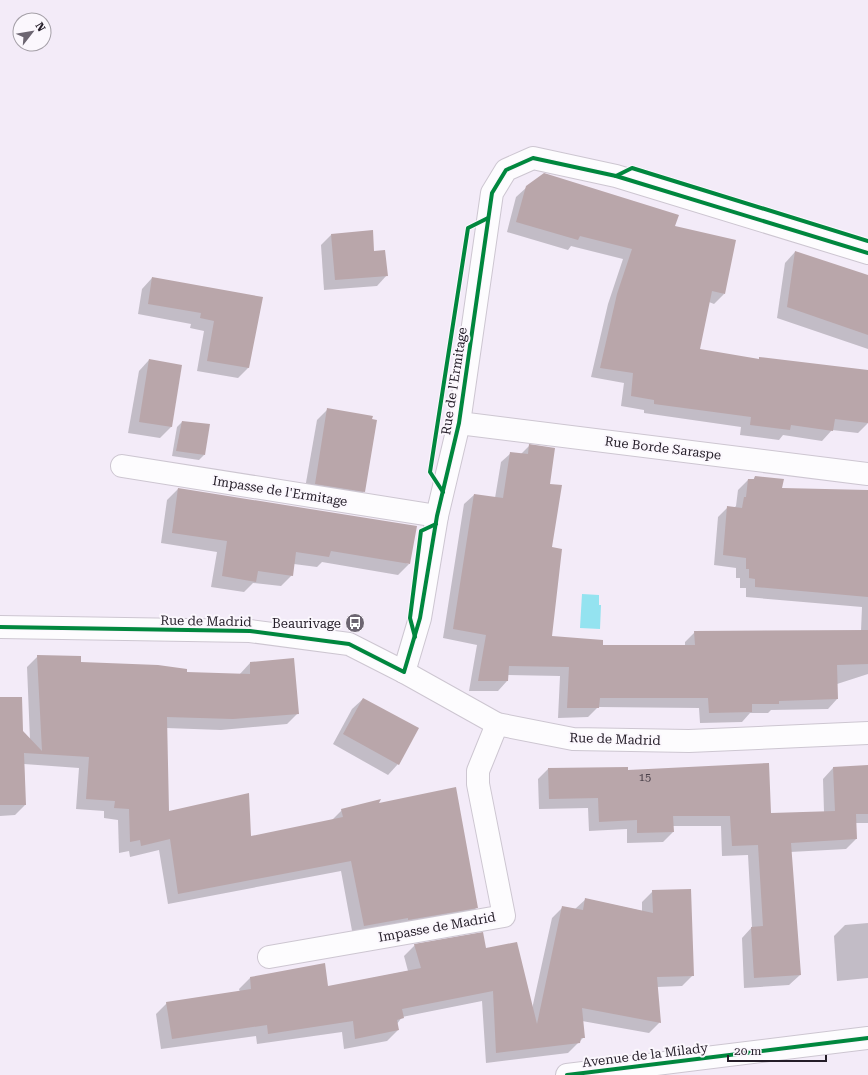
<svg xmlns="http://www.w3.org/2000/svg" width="868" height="1075" viewBox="0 0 868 1075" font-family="'Roboto Serif',serif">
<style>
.water{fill:#94e3f0}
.shadow{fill:#0003}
.building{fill:#b9a6aa}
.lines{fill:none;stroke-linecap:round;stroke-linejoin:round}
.minor-casing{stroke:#cdc6d1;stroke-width:24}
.major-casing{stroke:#cdc6d1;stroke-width:24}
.minor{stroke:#fdfcfe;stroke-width:22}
.major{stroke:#fdfcfe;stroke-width:22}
.cycleway-casing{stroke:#fbf7fd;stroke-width:6}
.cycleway{stroke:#00873e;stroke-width:4}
.labels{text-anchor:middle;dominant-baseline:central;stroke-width:4;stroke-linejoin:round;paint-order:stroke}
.number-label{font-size:11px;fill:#493f48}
.street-label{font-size:13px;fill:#241d28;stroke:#fbf7fd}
.poi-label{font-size:13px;fill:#241d28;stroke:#fbf7fd;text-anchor:end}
</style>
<rect width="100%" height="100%" fill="#f3ebf8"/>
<!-- water -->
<path class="water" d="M582,594l17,1v10h2l-1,24 -20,-1z"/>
<!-- shadow -->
<g class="shadow">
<path d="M527,187l147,40 50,67 -10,10 -5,-2 -10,48 59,10 2,-2 108,13v52l-10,10 -26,-3 -10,11 -39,-6 -4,5 -39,-5 1,-8 -97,-14v-3l-23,-4 3,-23 -33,-6 17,-73 15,-45 -52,-13 -3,4 -61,-18 9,-35z"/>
<path d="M331,235l42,17 14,23 -10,11 -53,4 -3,-45z"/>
<path d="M795,252l73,24v73l-91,-31 8,-55z"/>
<path d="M152,278l110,20 -14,70 -10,10 -41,-7 7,-40 -14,-3 1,-4 -53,-10 4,-25z"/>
<path d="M149,360l32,6 -10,61 -11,11 -32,-5 11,-62z"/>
<path d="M328,409l36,82 -10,11 -50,-8 13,-74z"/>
<path d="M182,422l22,33 -5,5 -27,-4 5,-29z"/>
<path d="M530,445l19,40 2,63v89l51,9h83v-4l10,-10 166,-1 1,-24 -116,-10v-9h-6v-10h-4v-10l-22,-3 4,-48 10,-10 6,1 2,-2 2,-16 10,-10h5l2,-3 26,12 87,2v183l-31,10v15l-9,10 -57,1 -3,3h-18l-8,9 -42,1 -1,-15 -101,-1 -10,10 -30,1 2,-42 -52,-1 -1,6 -9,10h-29l8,-46 -34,-7 21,-134 10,-9 21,3 6,-36 10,-9 10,1z"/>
<path d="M178,489l231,75 -11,11 -76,-13 -5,5 -23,-3 -2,11 -11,11 -28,-3 -9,9 -33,-5 6,-35 -56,-9 6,-43z"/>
<path d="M38,656l42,7 106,10 53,2 11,-12 48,50 -11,11 -66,6 -55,-2 2,84 82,25 81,-16 11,-11 35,-5 100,102 -11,11 -113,18 -12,-65 -173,33 -9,-54 -29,7 -1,-6 -10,2 -1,-33 -14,-2v-7l-28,-2 3,-41 -55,-4 1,41 -10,10 -15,1v-109l30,33 -3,-73z"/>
<path d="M363,699l35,65 -10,11 -55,-31 19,-35z"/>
<path d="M868,766v57h-12v16l-10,10 -56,3 10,123 -11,10 -45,3 -2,-50 10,-11 -4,-72 -26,1 -1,-30h-48v6l-10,10 -36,1v-14l-38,2 -1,-23 -49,1 -1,-30 10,-10 79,-1v3l143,43 54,-2 -1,-33 10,-11z"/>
<path d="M653,891l40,84 -11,11 -25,1 3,35 -11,11 -67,-12 2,16 -16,16 -82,10 -4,-62 -80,16 -5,7 1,6 -11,11 -43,8 -2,-17 -85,12 -1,-8 -95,13 -5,-35 11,-11 73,-11 -1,-3 11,-11 77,9 81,-16 -4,-15 11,-11 70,4 47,60 20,-91 11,-11 12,2 11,-10 56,12v-9z"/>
<path d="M868,923v55l-31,3 -3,-45 11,-11z"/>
</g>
<!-- building -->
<g class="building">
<path d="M544,173l135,42 -4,11 61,14 -11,54 -13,-3 -12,58 59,10v-2l109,13v53l-33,-4 -2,12 -42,-6 -1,5 -40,-5 1,-8 -97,-13v-4l-23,-4 2,-23 -33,-5 17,-74 15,-45 -52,-13 -2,4 -62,-18 10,-36z"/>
<path d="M373,230l1,21 11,-1 3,26 -53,4 -4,-46z"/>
<path d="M795,251l73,24v60l-81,-28z"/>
<path d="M152,277l111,20 -14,71 -42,-7 7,-40 -14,-3 1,-5 -53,-9z"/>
<path d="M149,359l33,6 -10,62 -33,-5z"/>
<path d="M327,408l46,8 -1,3 5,1 -12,72 -50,-8z"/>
<path d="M182,421l28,3 -5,31 -29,-4z"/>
<path d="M529,444l26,4 -5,36 12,1 -10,62 10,2 -10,87 51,4v5h92l-1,-14 174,-1v34l-31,1 1,34 -59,2v3h-27v8l-43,1 -1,-15h-108l-1,10h-32l2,-41 -60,-1 -1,15h-30l8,-46 -33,-6 21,-135 29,4 7,-46 18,2z"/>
<path d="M755,476l29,3 -2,9 86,2v107l-113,-10v-8l-6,-1v-9h-3v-11l-23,-3 4,-49 15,2 2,-11h2l2,-18h6z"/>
<path d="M178,488l239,38 -7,38 -79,-13 -2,6 -33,-5 -3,24 -35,-5 -2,11 -34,-6 5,-35 -55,-8z"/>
<path d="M37,655l44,1v6l77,3 29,4v3l63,2v-12l44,-4 5,56 -66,5 -66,-2 2,94 80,-18 2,43 92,-19 -2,-8 40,-10 -2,4 77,-16 22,121 -70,12v-2l-44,8 -13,-65 -173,33 -8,-55 -29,7 -1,-6 -10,2 -1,-33 -15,-1 1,-7 -29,-2 3,-42 -65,-4 2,52h-26v-108h22l1,34 19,20z"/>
<path d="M363,698l56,30 -20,37 -56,-31z"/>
<path d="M769,763l2,50 64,-2 -2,-44 35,-2v49h-12l1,25 -66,4 10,132 -47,3 -3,-51 12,-1 -5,-81 -26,1 -2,-30h-57l1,16 -37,1v-13l-38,2 -1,-24 -49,1 -1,-31 80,-1v3z"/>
<path d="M691,889l3,87 -37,1 4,46 -79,-15 3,30h-4l-1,5 -84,10 -3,-62 -91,18 2,9 -7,2 2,10 -44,9 -2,-18 -85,13 -1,-9 -95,14 -6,-37 85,-13 -1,-12 75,-14 3,23 93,-18 -7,-24 69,-12 3,16 31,-6 20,82 25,-118 21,4 2,-12 68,15 -1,-23z"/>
</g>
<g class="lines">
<defs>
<g id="minor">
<path d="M459,423l409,51"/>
<path d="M122,466l315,50"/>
<path d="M404,672l16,-54 17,-102 22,-93 33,-230 14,-23 27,-12 83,18 252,77"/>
<path d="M269,957l235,-41 -26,-132v-13l19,-47"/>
</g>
<g id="major">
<path d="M0,627l250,4 99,13 55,28 93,52 76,15 116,2 179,-8"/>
<path d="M567,1075l301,-37"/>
</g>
</defs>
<!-- minor casing -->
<use href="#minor" class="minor-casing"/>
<!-- major casing -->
<use href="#major" class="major-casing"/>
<!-- minor -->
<use href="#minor" class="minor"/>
<!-- major -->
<use href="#major" class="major"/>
<defs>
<g id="cycleway">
<path d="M616,176l16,-8 236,73"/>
<path d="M443,492l-13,-20 38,-244 20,-10"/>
<path d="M0,627l250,4 99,13 55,28 16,-54 17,-102 22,-93 33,-230 14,-23 27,-12 83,18 252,77"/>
<path d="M415,637l-5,-19 11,-87 15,-7"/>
<path d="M567,1075l301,-37"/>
</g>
</defs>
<!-- cycleway casing -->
<use href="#cycleway" class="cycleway-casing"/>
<!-- cycleway -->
<use href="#cycleway" class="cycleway"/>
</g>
<!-- icons -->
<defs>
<symbol id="bus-disc" viewBox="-11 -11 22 22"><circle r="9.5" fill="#6c6571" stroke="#fbf7fd"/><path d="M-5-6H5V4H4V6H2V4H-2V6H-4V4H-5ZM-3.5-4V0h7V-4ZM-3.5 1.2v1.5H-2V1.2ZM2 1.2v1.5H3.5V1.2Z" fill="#fff"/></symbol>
</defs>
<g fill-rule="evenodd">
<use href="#bus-disc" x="344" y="612" width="22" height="22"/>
</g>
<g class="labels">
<!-- number labels -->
<g class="number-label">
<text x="645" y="777">15</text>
</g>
<!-- street labels -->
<g class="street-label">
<text transform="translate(454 381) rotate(-81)">Rue de l'Ermitage</text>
<text transform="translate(663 448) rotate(7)">Rue Borde Saraspe</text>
<text transform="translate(280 491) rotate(9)">Impasse de l'Ermitage</text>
<text transform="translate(206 621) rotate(1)">Rue de Madrid</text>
<text transform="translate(615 739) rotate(2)">Rue de Madrid</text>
<text transform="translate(437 927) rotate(-10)">Impasse de Madrid</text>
<text transform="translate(645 1055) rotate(-7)">Avenue de la Milady</text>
</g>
<!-- poi labels -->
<g class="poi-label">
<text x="341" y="623">Beaurivage</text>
</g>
</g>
<!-- north arrow -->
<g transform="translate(32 32) rotate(59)"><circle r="19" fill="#fbf7fd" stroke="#a5a0a8"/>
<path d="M0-3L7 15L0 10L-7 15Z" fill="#6c6571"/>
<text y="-6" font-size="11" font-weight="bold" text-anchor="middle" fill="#241d28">N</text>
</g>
<!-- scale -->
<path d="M728 1055v6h98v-6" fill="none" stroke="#241d28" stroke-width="2"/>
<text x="734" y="1055" font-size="12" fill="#241d28" stroke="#fbf7fd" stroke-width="3" paint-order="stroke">20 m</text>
</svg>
